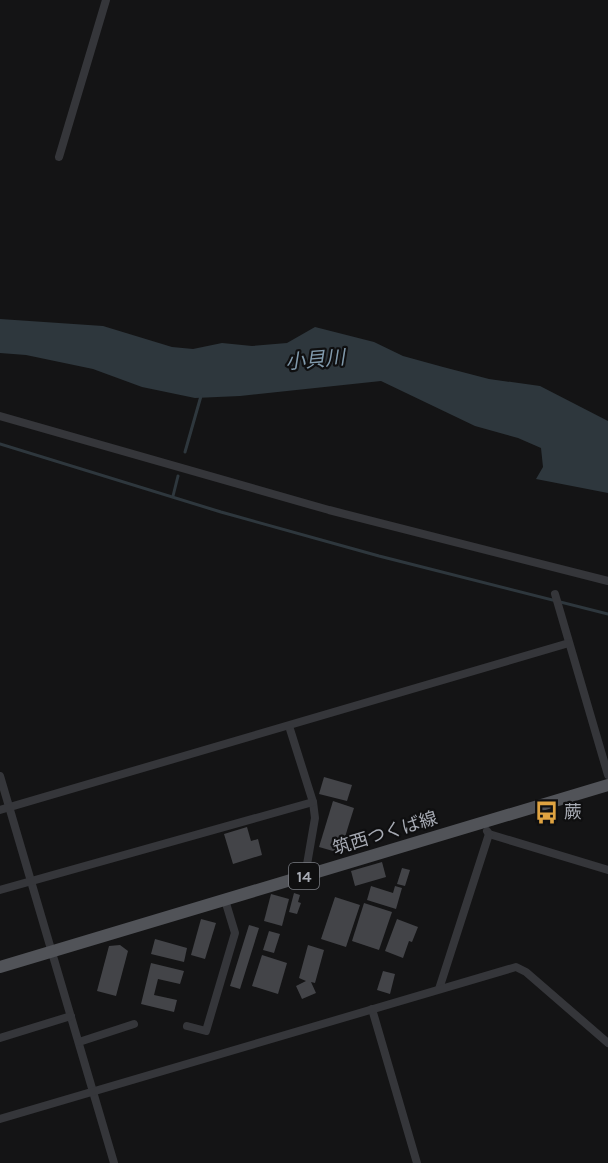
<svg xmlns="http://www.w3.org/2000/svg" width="608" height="1163" viewBox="0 0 608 1163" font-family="Karla,'Noto Sans JP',sans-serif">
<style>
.water{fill:#2e373d}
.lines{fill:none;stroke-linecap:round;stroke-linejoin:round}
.stream{stroke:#2e373d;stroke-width:3}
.building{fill:#434448}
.minor{stroke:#35363a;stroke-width:8}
.primary{stroke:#515358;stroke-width:12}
.labels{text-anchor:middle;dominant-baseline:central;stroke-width:4.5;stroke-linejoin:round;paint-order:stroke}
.shield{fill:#0f0f10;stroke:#797c83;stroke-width:1.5}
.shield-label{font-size:16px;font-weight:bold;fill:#a7abb4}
.poi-label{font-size:18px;fill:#a7abb4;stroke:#0f0f10;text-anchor:start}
.street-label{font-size:18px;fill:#a7abb4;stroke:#0f0f10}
.water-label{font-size:20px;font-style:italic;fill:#819aac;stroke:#0f0f10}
</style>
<rect width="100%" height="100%" fill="#141415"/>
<!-- water -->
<path class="water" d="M0,319l103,7 69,21 21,2 29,-6 30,3 35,-3 28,-16 59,15 29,14 40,11 46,12 51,7 68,35v72l-72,-14 7,-12 -2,-19 -23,-10 -43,-12 -94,-45 -141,15 -45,2 -53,-11 -49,-18 -67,-14 -26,-2z"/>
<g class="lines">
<!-- stream -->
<g class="stream">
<path d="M0,444l221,68 158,44 229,58"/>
<path d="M185,452l16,-56"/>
<path d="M173,496l5,-20"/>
</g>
</g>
<!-- building -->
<g class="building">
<path d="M324,777l28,8 -5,16 -28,-7z"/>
<path d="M333,801l21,7 -14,45 -21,-6z"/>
<path d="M247,827l4,14 7,-2 4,16 -29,9 -9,-30z"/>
<path d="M382,862l4,15 -31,9 -4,-15z"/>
<path d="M402,868l8,2 -5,16 -8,-2z"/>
<path d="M371,886l22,7 2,-7 7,2 -6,21 -29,-9z"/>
<path d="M294,893l6,2 -2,7 3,1 -4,11 -8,-2z"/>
<path d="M271,894l18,5 -7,27 -18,-5z"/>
<path d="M335,897l25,8 -14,42 -25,-8z"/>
<path d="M364,903l28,9 -13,38 -27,-9z"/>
<path d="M201,919l15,4 -11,36 -14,-4z"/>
<path d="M397,919l21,8 -6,15 -3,-1 -6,17 -18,-7z"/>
<path d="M249,925l10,3 -19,61 -10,-3z"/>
<path d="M269,931l11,3 -6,19 -11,-3z"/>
<path d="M155,939l32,9 -3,14 -33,-8z"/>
<path d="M120,945l8,6 -12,45 -19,-5 12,-45z"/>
<path d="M308,945l16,5 -9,33 -4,-1 5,11 -14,6 -6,-13 10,-5 -7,-3z"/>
<path d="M262,955l25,8 -9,31 -26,-8z"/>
<path d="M151,963l33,8 -4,13 -22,-5 -4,16 23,5 -3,12 -33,-8z"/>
<path d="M383,971l12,3 -5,20 -13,-4z"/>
</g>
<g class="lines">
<!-- minor -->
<g class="minor">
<path d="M59,157l47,-157"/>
<path d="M0,416l329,94 279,71"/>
<path d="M555,594l53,181"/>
<path d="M289,726l24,76 2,16 -10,58"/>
<path d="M0,776l114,387"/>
<path d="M0,810l569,-167"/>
<path d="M487,831l2,3 119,36"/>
<path d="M0,890l313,-88"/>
<path d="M439,989l50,-155"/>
<path d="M372,1009l45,154"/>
<path d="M187,1026l19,5 29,-98 -10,-33"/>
<path d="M0,1038l71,-22"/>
<path d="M79,1042l55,-18"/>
<path d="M0,1119l516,-152 10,5 82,71"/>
</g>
<!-- primary -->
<path class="primary" d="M0,967l608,-182"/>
</g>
<!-- icons -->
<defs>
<symbol id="bus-bare" viewBox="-9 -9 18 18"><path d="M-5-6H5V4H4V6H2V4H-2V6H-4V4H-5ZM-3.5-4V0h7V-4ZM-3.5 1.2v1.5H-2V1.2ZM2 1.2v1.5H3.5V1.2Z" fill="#dfa341" stroke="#0f0f10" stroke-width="2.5" paint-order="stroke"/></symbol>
</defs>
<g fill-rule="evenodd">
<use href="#bus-bare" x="530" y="796" width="33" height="33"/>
</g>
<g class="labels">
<!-- shield labels -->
<rect class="shield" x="289" y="863" width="30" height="26" rx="4.5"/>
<g class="shield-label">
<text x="304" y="876">14</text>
</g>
<!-- poi labels -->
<g class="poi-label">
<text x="564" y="812">蕨</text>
</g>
<!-- street labels -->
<g class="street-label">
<text transform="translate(385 833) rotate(-17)">筑西つくば線</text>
</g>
<!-- water labels -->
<g class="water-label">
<text transform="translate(315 360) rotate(-5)">小貝川</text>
</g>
</g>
</svg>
